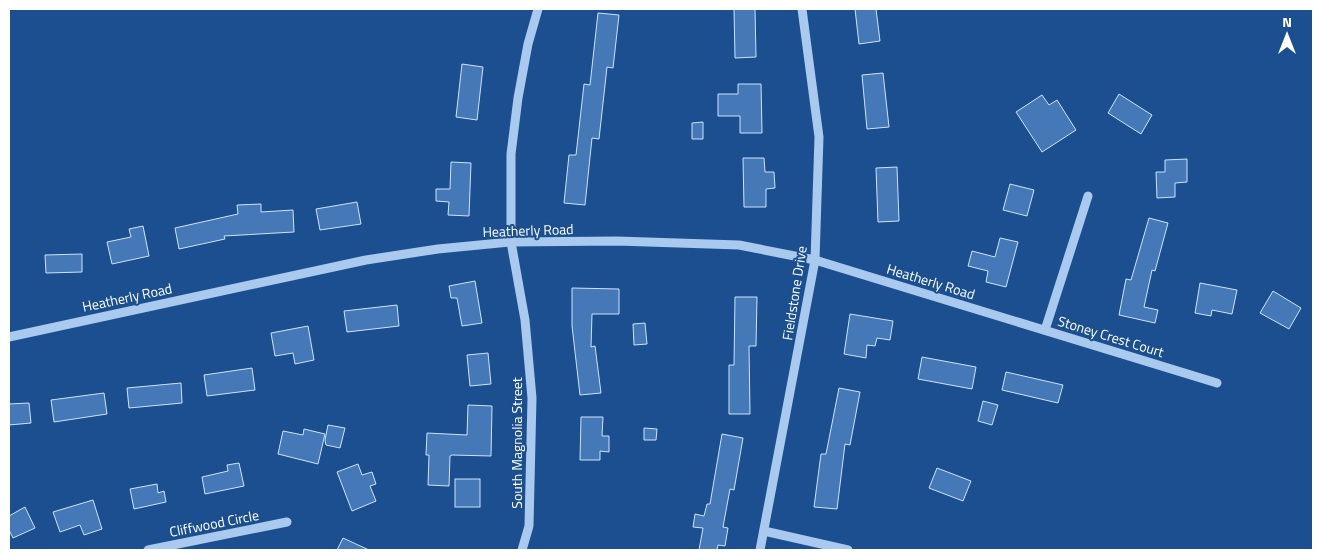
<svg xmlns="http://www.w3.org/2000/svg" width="1322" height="559" viewBox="0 0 1322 559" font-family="'Titillium Web',sans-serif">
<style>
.building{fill:#4478b7;stroke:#cfe3fa}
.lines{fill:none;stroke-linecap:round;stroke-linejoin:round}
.minor{stroke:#a9c9ee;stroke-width:9}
.labels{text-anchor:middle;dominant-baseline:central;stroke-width:4;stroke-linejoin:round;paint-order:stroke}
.street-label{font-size:14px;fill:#fff;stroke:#1b4f8f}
</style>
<rect width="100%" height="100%" fill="#1b4f8f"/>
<!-- building -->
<g class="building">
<path d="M734,9h21l1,48 -21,1z"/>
<path d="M855,9h21l4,32 -21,3z"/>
<path d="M598,13l21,2 -6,53 -6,-1 -8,72 -7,-1 -7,67 -21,-2 5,-48h7l8,-71 6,1z"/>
<path d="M462,64l21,3 -6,53 -21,-3z"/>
<path d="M883,73l6,54 -22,2 -5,-54z"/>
<path d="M738,84h23l1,49h-22v-17h-22v-22h20z"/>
<path d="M1119,94l33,21 -11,19 -33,-21z"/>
<path d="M1042,95l7,10 8,-5 19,30 -34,22 -26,-40z"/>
<path d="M703,122v17h-11v-16z"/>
<path d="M743,158h21l1,14h9l1,16 -9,1v18h-22z"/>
<path d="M1187,159v23l-12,1v14l-18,1 -1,-26h9v-12z"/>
<path d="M451,162l20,1 -2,53 -21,-1 1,-13 -13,-1v-12h14z"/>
<path d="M897,167l2,54 -21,1 -2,-54z"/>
<path d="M1010,184l24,6 -7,26 -24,-6z"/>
<path d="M357,202l4,22 -41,6 -4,-21z"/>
<path d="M261,204v8l32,-2 1,22 -70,4 1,3 -46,10 -4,-21 63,-14 -1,-9z"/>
<path d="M1149,218l19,5 -13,48 -3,-1 -8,37 14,3 -3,13 -36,-8 7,-36 5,1z"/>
<path d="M143,226l6,30 -37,8 -5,-22 24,-5 -2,-8z"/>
<path d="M1000,238l18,4 -12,45 -20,-5 2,-11 -20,-5 4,-15 23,6z"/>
<path d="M82,254v18l-36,1 -1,-18z"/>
<path d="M475,281l7,42 -20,3 -5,-28h-6l-2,-12z"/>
<path d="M1200,283l37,7 -5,24 -20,-4 -1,6 -16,-3z"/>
<path d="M572,288l47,1v25h-27l-1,33 4,-1 6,47 -21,2 -8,-69z"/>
<path d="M1273,291l28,17 -12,21 -29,-16z"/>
<path d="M735,297h22l-1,49h-7l1,68h-21v-49h5z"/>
<path d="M397,305l2,21 -52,6 -3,-21z"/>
<path d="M850,314l43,7 -3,19 -13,-2 -2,8 -8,-1 -1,13 -22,-4z"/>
<path d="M645,323l2,21 -13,1 -1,-21z"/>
<path d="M308,326l6,34 -19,4 -2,-11 -18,3 -4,-23z"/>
<path d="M488,353l3,31 -21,2 -3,-31z"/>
<path d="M922,357l54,10 -4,22 -54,-10z"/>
<path d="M252,368l3,22 -48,6 -3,-21z"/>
<path d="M1006,372l57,13 -5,18 -56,-13z"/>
<path d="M181,383l1,20 -53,5 -2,-20z"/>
<path d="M839,388l21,4 -10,53 -5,-1 -8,65 -23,-2 7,-53h5z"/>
<path d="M104,393l3,21 -53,8 -3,-22z"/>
<path d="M983,401l15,4 -6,20 -14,-4z"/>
<path d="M29,403l2,20 -22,2v-21z"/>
<path d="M468,405l24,1 -1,50 -39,-1 -2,1 -1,30 -21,-1 1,-30h-3l1,-22 40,2z"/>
<path d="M581,417h22l-1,19h7v16l-9,-1v9h-20z"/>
<path d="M328,425l17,3 -5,20 -14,-3 -1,-5z"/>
<path d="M644,428l13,1 -1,11h-12z"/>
<path d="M304,429l21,5 -7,30 -40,-10 5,-23 20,4z"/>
<path d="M722,434l21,4 -9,52 -4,-1 -7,38 5,1 -3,18 -7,-1 -1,5h-18l4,-22 -10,-1 2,-13 9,2 3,-12h3z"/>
<path d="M239,463l5,23 -39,8 -3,-17 26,-6 -1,-6z"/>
<path d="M358,464l4,11 10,-3 4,12 -6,2 6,15 -24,10 -15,-39z"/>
<path d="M937,468l34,13 -8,20 -34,-13z"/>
<rect x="455" y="479" width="25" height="28"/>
<path d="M157,484l1,9 6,-2 2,11 -32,7 -4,-20z"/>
<path d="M93,500l9,29 -18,6 -4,-10 -20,7 -7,-20z"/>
<path d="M25,507l10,21 -22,10 -4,-8v-14z"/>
<path d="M343,538l26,12h-32z"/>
</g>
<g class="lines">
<!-- minor -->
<g class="minor">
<path d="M1045,330l43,-134"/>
<path d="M9,337l357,-77 72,-11 73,-7 106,-1 122,4 76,15 402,123"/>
<path d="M764,531l84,19"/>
<path d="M148,550l139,-28"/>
<path d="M522,550l7,-24 3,-128 -7,-78 -14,-78v-88l7,-56 10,-54 10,-35"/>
<path d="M760,550l55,-290 4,-123 -17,-128"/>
</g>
</g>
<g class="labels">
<!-- street labels -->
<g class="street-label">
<text transform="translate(528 230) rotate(-2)">Heatherly Road</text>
<text transform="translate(931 281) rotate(17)">Heatherly Road</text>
<text transform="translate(794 293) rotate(-81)">Fieldstone Drive</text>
<text transform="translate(127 297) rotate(-12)">Heatherly Road</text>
<text transform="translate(1111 336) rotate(17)">Stoney Crest Court</text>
<text transform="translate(516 443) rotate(-90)">South Magnolia Street</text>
<text transform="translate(214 523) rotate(-11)">Cliffwood Circle</text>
</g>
</g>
<!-- border -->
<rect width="1322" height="559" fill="none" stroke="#ffffff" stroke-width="20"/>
<!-- north arrow -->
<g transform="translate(1287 35)" stroke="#1b4f8f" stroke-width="4" paint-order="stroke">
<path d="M0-4L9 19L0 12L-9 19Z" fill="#ffffff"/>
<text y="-8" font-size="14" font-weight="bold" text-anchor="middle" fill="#ffffff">N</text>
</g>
</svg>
